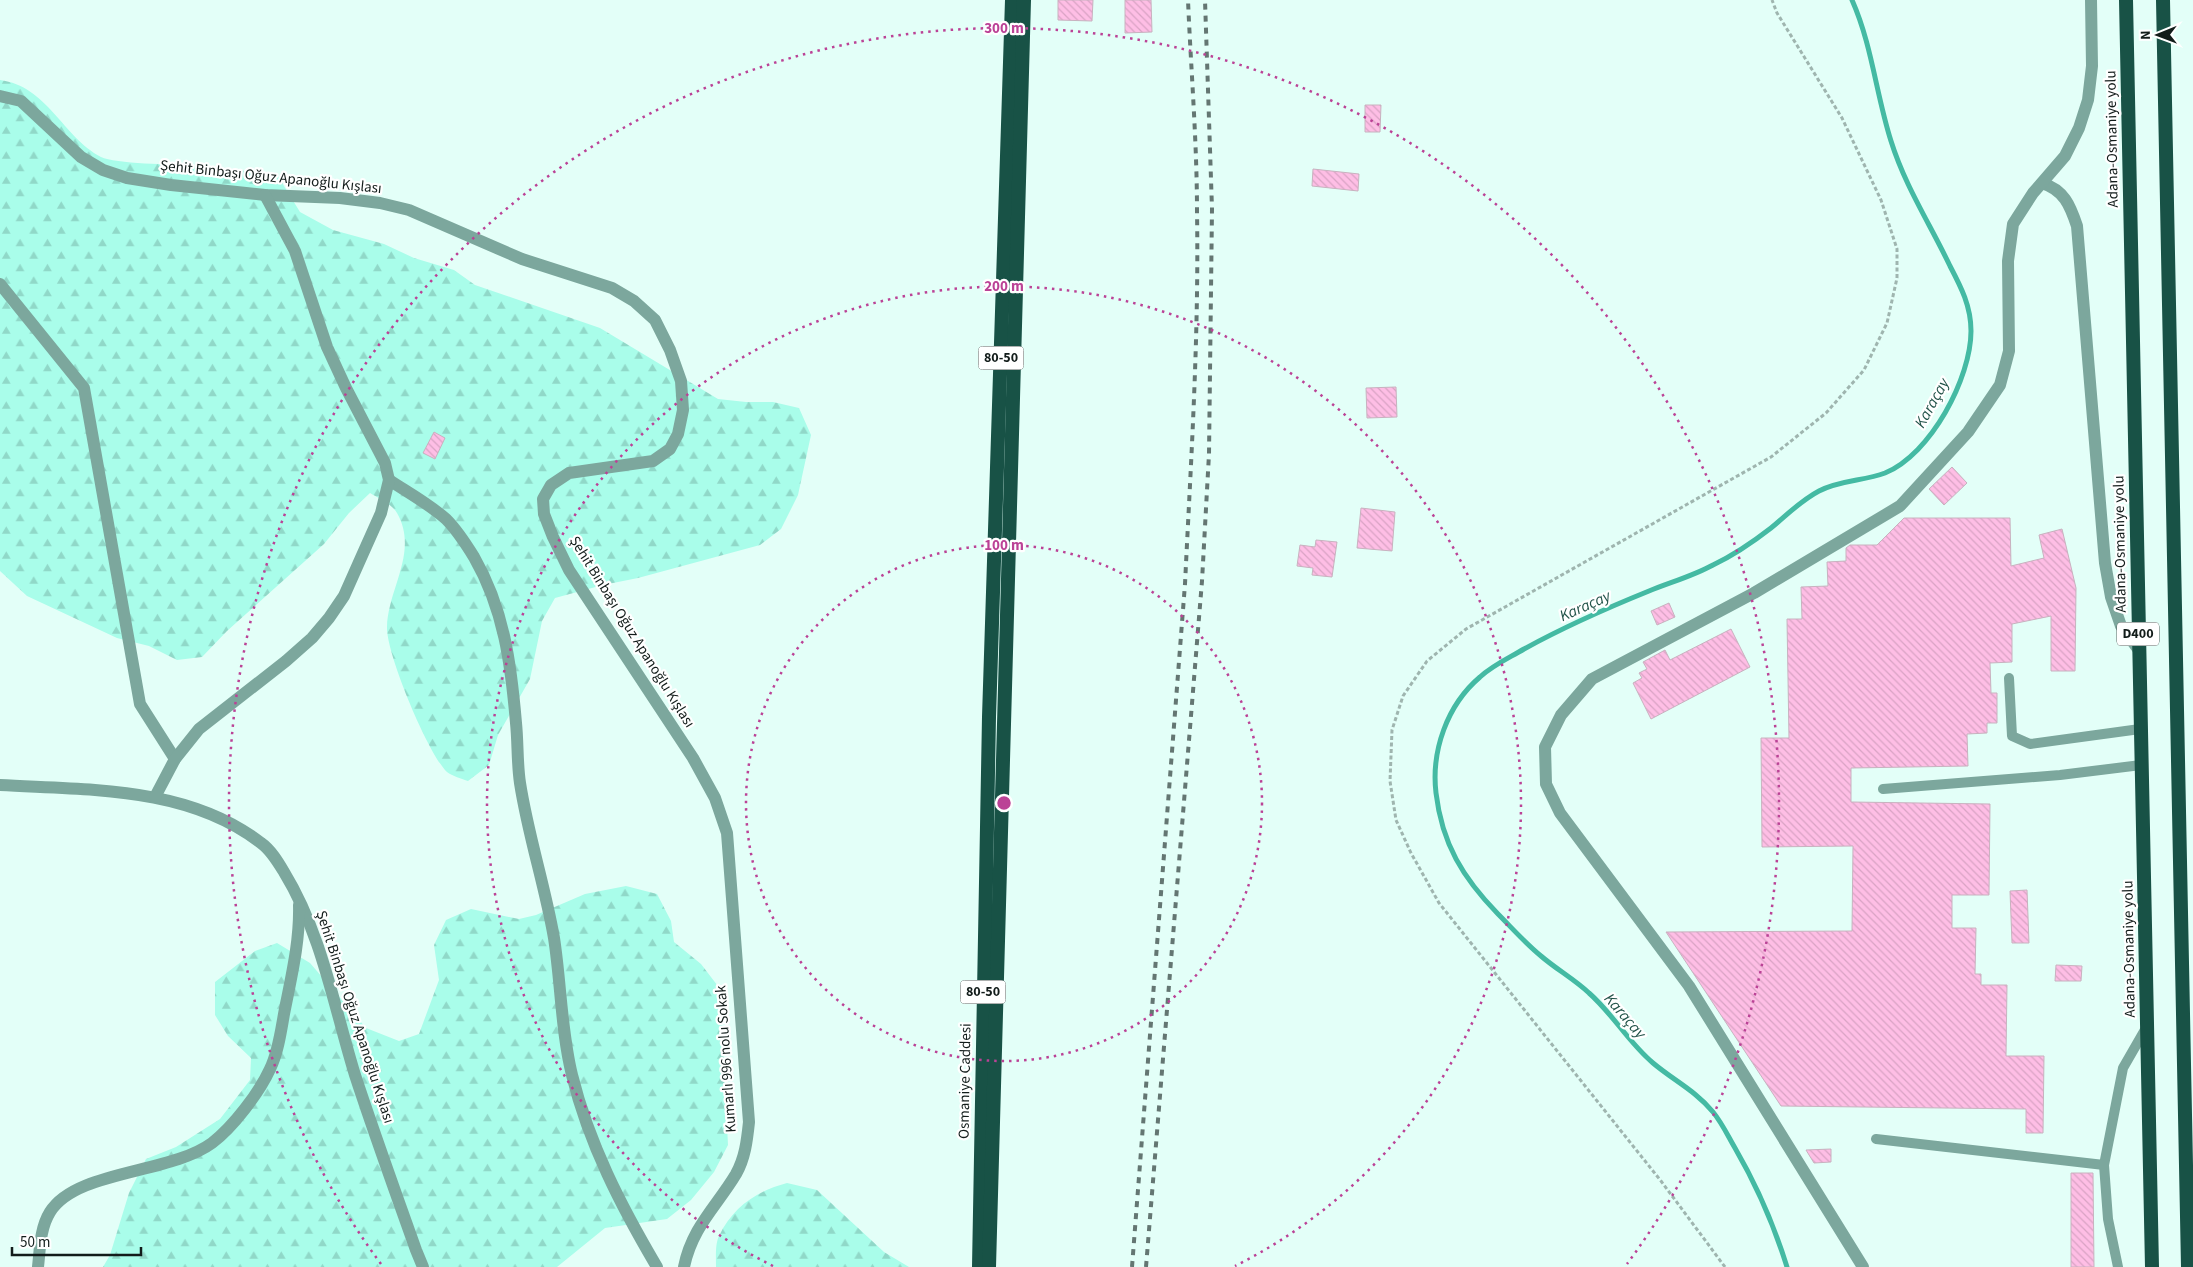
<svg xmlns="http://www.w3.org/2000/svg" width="2193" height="1267" viewBox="0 0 2193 1267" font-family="'Source Sans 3',sans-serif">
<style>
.forest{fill:url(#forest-firs)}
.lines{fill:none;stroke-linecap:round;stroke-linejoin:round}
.stream{stroke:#44baa3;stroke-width:5}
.building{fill:url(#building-back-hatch);stroke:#c8b2bf}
.path{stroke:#9fb5af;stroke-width:3;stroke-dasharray:4 2.5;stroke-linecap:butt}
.service{stroke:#7ca79d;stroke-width:10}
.minor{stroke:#7ca79d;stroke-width:12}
.trunk{stroke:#185246;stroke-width:14}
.rail{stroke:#647672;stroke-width:4;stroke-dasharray:6 6;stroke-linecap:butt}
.ring{fill:none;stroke:#bb4296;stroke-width:2.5;stroke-dasharray:2.5 5}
.labels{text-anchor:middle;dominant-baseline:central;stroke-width:4.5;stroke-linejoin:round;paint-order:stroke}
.shield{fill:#fff;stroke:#59605f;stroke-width:1}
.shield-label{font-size:14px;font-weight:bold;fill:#121c1a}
.street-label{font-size:15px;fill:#121c1a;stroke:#fff}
.water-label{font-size:16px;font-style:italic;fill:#225349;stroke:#fff}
.centre{fill:#bb4296;stroke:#fff;stroke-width:2.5}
.ring-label{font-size:15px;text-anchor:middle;font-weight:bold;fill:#bb4296;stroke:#fff;stroke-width:4.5;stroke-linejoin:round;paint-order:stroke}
</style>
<defs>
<pattern id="forest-firs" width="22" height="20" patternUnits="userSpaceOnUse" patternTransform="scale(1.25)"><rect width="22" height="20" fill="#a9fdea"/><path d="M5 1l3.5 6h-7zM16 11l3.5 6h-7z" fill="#90d8c8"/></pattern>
<pattern id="building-back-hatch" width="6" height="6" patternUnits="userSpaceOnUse" patternTransform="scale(1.25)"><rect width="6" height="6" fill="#febee5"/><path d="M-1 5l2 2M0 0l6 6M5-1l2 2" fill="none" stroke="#d9a3c4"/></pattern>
</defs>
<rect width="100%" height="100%" fill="#e3fff8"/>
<!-- forest -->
<g class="forest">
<path d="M0,80c47,6 63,57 101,77 14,7 72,7 91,9 28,2 55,6 84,7l24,39 33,18 51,14 30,14 40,12 21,15 125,43 118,71 28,3h27l26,6 12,27 -13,60 -17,34 -21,16 -122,33 -35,7 -48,13 -13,23 -12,58 -32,56 -9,30 -21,16c-6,-2 -16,-5 -21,-9 -19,-18 -61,-119 -60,-145 1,-39 32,-75 10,-114 -4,-8 -19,-15 -27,-20l-21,20 -25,31 -97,87 -25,26 -25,3 -28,-14 -32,-8 -90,-42 -27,-25z"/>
<path d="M626,886l31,8 14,27 3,21 27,22 23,30 -2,34 6,117 -14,27 -23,28 -24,19 -62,9 -48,39h-454l7,-12 19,-62 17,-34 30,-12 44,-28 30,-39 1,-22 -23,-22 -13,-21v-33l40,-31 22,-8 33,20 56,65 33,13 20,-7 20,-54 -5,-35 12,-25 25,-11 48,10 17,-4 49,-21z"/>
<path d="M787,1183l30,7 67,62 25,15h-193c0,-9 -1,-23 3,-31 14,-29 38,-45 68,-53z"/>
</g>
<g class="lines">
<!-- stream -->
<path class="stream" d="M1787,1267c-13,-42 -30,-81 -52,-119 -7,-12 -13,-25 -22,-36 -17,-21 -40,-32 -60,-49 -25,-21 -40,-49 -64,-70 -15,-14 -33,-24 -48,-37 -16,-13 -29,-28 -43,-42 -35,-36 -56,-70 -62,-121 -5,-42 11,-88 44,-116 13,-12 29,-19 44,-28 40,-22 83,-41 125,-58 22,-9 44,-15 64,-26 21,-10 40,-23 58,-37 16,-13 29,-27 48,-37 21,-11 45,-10 66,-18 46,-19 86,-95 86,-142 0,-25 -10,-44 -21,-65 -20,-42 -45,-80 -59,-125 -15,-47 -19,-96 -39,-141"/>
</g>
<!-- building -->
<g class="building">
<path d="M1058,0h35l-1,21 -34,-1z"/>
<path d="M1125,0h26l1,32 -27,1z"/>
<path d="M1365,105h16l-1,27h-15z"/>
<path d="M1313,169l46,5 -1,17 -46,-5z"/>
<path d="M1396,387l1,30 -30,1 -1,-30z"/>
<path d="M434,432l11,6 -10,21 -12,-6z"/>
<path d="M1952,467l15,16 -23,22 -15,-16z"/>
<path d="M1361,508l34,4 -3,39 -35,-3z"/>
<path d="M1904,518h106l1,48 33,-8 -5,-23 23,-6 14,59 -1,83h-24v-55l-39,8v38l-22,1 1,30h6v30h-10v10l-20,1 1,32 -117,2v34l139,2 -1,91h-37v33h24l-1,46h6v11h26l-1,71h38l-1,77h-17v-24l-245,-3 -115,-174 186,-1 1,-85 -91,1 -1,-109h28l-2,-119h15l-1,-32 27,-1 -1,-24 19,-1v-13l4,-3h27z"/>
<path d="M1316,540l21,2 -5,35 -20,-2 1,-7 -16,-2 3,-21 15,2z"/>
<path d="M1669,603l6,14 -18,8 -6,-14z"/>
<path d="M1731,629l19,38 -99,52 -18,-36 9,-5 -3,-5 8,-4 -4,-7 22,-12 5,10z"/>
<path d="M2027,890l2,53h-17l-2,-52z"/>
<path d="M2056,965l26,1 -1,15h-26z"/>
<path d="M1831,1149v13l-17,1 -8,-13z"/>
<path d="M2071,1173h22l1,94h-23z"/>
</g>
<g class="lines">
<!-- path -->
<path class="path" d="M1725,1267l-64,-86 -222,-278 -28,-50 -15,-33 -6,-39 2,-51 11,-34 24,-35 39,-32 305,-172 55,-44 38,-43 23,-47 10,-45v-29l-16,-49 -39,-82 -65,-105 -5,-13"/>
<!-- service -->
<g class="service">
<path d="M2009,678l3,58 18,8 110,-15"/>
<path d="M1883,789l177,-14 81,-10"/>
<path d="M1876,1139l228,26"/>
<path d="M2118,1267l-10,-48 -4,-54 19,-97 23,-40"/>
</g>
<!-- minor -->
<g class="minor">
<path d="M0,96l21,5 60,56 22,13 24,8 44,7 94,10 75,3 40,5 29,7 113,49 90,29 22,13 21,19 15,30 11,31 2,29 -5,24 -8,15 -17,12 -84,12 -18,12 -8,14 1,15 9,23 16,33 124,188 22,40 12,35 22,289c-2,19 -4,36 -13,52 -19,32 -44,53 -52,93"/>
<path d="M2042,183c22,7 28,22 35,43l28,337 6,34 10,29 17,23"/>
<path d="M0,284l84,104 56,316 35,55"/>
<path d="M389,480c20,13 40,24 57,39 11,11 20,25 28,38 30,52 37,107 42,166 2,19 1,40 4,60 8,52 25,103 34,155 7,45 7,92 18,137 17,69 49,131 85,192"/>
<path d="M0,785c88,5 188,1 261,58 10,7 17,19 23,29 38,62 50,135 71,203 19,58 40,116 61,175l7,17"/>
<path d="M155,797l20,-38 24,-30 87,-68 26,-23 17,-20 15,-22 16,-36 21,-47 8,-33 -4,-17 -39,-75 -19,-41 -32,-96 -30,-56"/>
<path d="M38,1267c2,-18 2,-39 12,-55 26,-42 120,-38 162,-69 21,-16 47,-50 58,-74 8,-16 11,-38 14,-55 7,-36 16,-72 15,-109"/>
<path d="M1863,1267l-174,-281 -129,-173 -14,-29 -1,-37 16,-32 31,-36 162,-86 146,-87 68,-74 32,-47 9,-34 -1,-90 5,-37 20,-31 32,-37 14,-28 9,-28 4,-34 -1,-66"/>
</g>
<!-- trunk -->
<g class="trunk">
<path d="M2126,0l26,1267"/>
<path d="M2163,0l25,1267"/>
<path d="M979,1267l10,-550 23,-717"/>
<path d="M989,1267l35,-1267"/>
</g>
<!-- rail -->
<g class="rail">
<path d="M1132,1267l53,-683c6,-124 14,-248 12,-372 0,-70 -6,-141 -9,-212"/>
<path d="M1146,1267l56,-686 7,-127 3,-245 -7,-209"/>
</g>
</g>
<!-- distance rings -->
<g class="ring">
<circle cx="1004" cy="803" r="258"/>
<path d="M773 1266A517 517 0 1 1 1235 1266"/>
<path d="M381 1264A775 775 0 1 1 1627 1264"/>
</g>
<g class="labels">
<!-- shield labels -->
<g class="shield">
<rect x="978.5" y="346.5" width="45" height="23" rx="4"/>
<rect x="2117" y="622.5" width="42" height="23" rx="4"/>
<rect x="960.5" y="980.5" width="45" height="23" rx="4"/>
</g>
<g class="shield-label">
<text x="1001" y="358">80-50</text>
<text x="2138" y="634">D400</text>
<text x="983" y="992">80-50</text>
</g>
<!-- street labels -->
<g class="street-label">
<text transform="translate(2112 139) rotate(-91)">Adana-Osmaniye yolu</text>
<text transform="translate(271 177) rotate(6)">Şehit Binbaşı Oğuz Apanoğlu Kışlası</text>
<text transform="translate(2120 544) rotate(-91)">Adana-Osmaniye yolu</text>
<text transform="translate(632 632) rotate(58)">Şehit Binbaşı Oğuz Apanoğlu Kışlası</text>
<text transform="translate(2129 949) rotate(-91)">Adana-Osmaniye yolu</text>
<text transform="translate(355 1017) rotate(72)">Şehit Binbaşı Oğuz Apanoğlu Kışlası</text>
<text transform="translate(726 1059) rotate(-94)">Kumarlı 996 nolu Sokak</text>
<text transform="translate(965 1081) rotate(-89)">Osmaniye Caddesi</text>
</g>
<!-- water labels -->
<g class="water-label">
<text transform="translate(1932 403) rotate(-61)">Karaçay</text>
<text transform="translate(1585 606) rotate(-24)">Karaçay</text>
<text transform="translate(1625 1016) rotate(49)">Karaçay</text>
</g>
</g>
<circle cx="1004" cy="803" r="8" class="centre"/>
<g class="ring-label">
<text x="1004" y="33">300 m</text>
<text x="1004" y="291">200 m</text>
<text x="1004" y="550">100 m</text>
</g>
<!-- north arrow -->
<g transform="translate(2158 35) rotate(269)" stroke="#ffffff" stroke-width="4" paint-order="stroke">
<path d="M0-4L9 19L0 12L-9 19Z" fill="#121c1a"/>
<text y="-8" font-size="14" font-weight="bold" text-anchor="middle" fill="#121c1a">N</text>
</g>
<!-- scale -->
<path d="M12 1247v8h129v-8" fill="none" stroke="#121c1a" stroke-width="2.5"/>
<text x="20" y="1247" font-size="15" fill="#121c1a" stroke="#ffffff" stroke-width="4" paint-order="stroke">50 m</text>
</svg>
